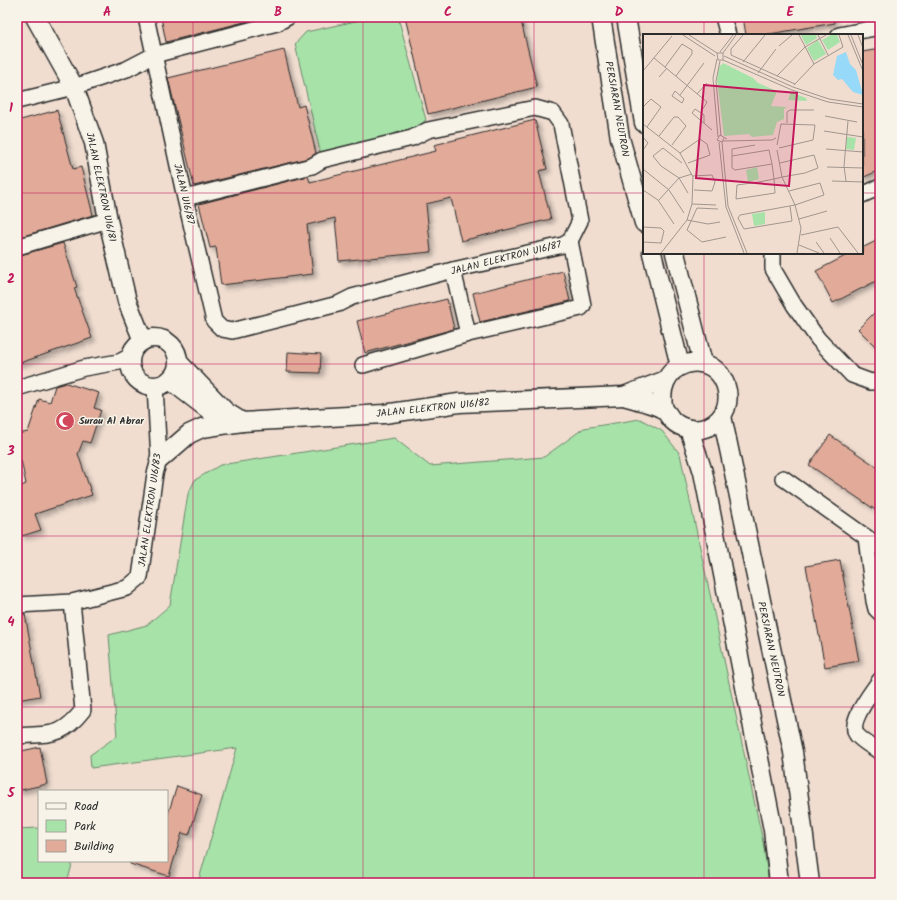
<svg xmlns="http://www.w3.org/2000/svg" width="897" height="900" viewBox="0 0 897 900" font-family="Kalam,sans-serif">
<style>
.green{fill:#a7e3a9;stroke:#69876a}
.building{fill:#e1aa99;stroke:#2b2b2b;filter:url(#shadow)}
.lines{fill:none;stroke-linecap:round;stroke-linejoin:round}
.minor-casing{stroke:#2b2b2b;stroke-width:18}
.tertiary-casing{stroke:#2b2b2b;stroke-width:21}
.minor{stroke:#f7f3e8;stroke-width:15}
.tertiary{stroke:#f7f3e8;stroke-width:18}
.grid{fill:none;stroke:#c2185b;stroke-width:1;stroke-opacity:0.55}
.labels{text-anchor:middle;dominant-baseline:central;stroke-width:3;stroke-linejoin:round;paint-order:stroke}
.street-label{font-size:10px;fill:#2b2b2b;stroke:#f7f3e8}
.poi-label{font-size:10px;font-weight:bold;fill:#2b2b2b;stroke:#f7f3e8;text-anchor:start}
.inset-road{fill:none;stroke:#a1968e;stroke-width:1}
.view{fill:#c2185b;fill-opacity:0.15;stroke:#c2185b;stroke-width:2}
.inset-edge{fill:none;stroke:#2b2b2b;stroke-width:2}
.neatline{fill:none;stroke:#c2185b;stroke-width:1.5}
.grid-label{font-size:13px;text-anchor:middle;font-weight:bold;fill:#c2185b}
</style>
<defs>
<filter id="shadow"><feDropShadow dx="3.5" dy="3.5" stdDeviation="2" flood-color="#0004"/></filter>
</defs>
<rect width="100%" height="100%" fill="#f0ddd0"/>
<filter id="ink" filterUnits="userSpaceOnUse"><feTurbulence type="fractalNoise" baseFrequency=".025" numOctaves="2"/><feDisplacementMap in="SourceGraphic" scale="8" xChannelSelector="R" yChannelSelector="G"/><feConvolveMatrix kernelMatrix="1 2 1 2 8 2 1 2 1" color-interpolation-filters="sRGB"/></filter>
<g filter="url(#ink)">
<!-- green -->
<g class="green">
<path d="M374,17h24l28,103 -10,8 -95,28 -26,-112 11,-12z"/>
<path d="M640,419l22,12 18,23 83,388 6,41h-571l39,-135 -146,20 -1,-13 27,-19 -8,-101 38,-10 23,-20 18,-111 7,-14 25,-15 174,-27 36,28 114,-9 40,-29z"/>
<path d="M39,828v33h34l-6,22h-50v-54z"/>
</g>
<!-- building -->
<g class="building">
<path d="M161,17h99v1l-94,24z"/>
<path d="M405,17h115l17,70 -109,27z"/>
<path d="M743,17h91l1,6 -72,12h-17z"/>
<path d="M880,49v121l-18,8v-126z"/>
<path d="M284,50l14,57 6,-2 12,48 -7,5 -115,28 -26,-108z"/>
<path d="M57,110l16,59 8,-2 12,48 -76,23v-117z"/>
<path d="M535,120l12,49 -8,2 12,48 -90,22 -10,-43 -25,6 5,48 -92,9 -4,-43 -28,7 6,49 -92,11 -5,-38 -6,1 -11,-44 109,-28 2,6 126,-31 -2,-6z"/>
<path d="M880,239v40l-47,24 -17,-32 35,-18h11v-5z"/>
<path d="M63,243l14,44 -3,1 18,50 -75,26v-108z"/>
<path d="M563,271l7,30 -90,21 -7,-29z"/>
<path d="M447,299l7,30 -89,24 -8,-32z"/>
<path d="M880,307v44l-22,-22z"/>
<path d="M288,352l33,2 -1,19 -33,-1z"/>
<path d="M66,383l33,10 -5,15 7,2 -11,33 -7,-2 -5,13 14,41 -57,19 6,16 -19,6 -5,-14v-34l9,-4 -5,-24 -4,1v-27l11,-2 11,-33 11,3 5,-16z"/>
<path d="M830,435l50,34v44l-71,-48z"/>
<path d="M840,560l19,101 -34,6 -19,-101z"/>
<path d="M17,614h8l15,82 -23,4z"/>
<path d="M40,747l7,37 -30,7v-39z"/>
<path d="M177,786l25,9 -13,40 -7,-2 -13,43 -39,-12v-3h37v-44z"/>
</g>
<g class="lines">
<defs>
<g id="minor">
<path d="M146,17l39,181 29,123 8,8 10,2 106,-27 14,-7 101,-27 110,-25 7,-4 10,-20 -19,-97 -8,-11 -18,-5 -107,22 -16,8 -90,22 -10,6 -127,32"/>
<path d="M723,17l5,18"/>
<path d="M839,35l41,-8"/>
<path d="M17,101l57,-14 53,-18 27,-14 123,-32 11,-6"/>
<path d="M862,195l18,-8"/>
<path d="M17,247l91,-27"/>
<path d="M773,253v16l21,36 24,34 34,36 19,7 9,-1"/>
<path d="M453,270l15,64"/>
<path d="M363,365l105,-31 113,-26 2,-3 -13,-64"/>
<path d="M17,388l67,-20 35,-6 12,-6"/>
<path d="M783,478l97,69"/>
<path d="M866,537l8,64 2,8 4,4"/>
<path d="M17,605l55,-3 55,-14 13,-11 15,-103 4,-14 -4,-74"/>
<path d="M880,680c-7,11 -33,42 -23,55 6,7 16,12 23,17"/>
<path d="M17,736c34,-3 43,3 66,-26l-11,-108"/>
</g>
<g id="tertiary">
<path d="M35,17l39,70 20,56 14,77 19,81 16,40"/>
<path d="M601,17l19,121 24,85"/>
<path d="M626,17l18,106"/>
<path d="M652,253l28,113"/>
<path d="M675,253l28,110"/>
<circle cx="154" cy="362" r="24"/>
<path d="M179,363l47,49 16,10"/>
<path d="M170,380l43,33"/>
<path d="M624,396c9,3 34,9 40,14 3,2 5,7 8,10 9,9 24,12 36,7 37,-17 17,-74 -22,-63 -21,6 -27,27 -22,46"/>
<path d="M722,416l71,336 17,131"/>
<path d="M689,429l14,43 70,358 6,53"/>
<path d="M159,460l30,-26 13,-6 40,-6 142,-8 75,-11 165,-7 42,-16"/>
</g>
</defs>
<!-- minor casing -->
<use href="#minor" class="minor-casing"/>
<!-- tertiary casing -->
<use href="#tertiary" class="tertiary-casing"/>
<!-- minor -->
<use href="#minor" class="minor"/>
<!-- tertiary -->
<use href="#tertiary" class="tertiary"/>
</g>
</g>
<!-- grid -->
<path class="grid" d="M193,17v866M363,17v866M534,17v866M704,17v18M17,193h627M862,193h18M704,253v630M17,364h863M17,536h863M17,707h863"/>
<!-- icons -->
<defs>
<symbol id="mosque-disc" viewBox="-11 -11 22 22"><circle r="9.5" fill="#d1495b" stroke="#f7f3e8"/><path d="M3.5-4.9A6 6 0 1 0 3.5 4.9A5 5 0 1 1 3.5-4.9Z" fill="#fff"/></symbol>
</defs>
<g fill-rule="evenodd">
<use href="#mosque-disc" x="54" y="410" width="22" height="22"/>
</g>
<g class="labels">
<!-- street labels -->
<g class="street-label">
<text transform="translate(617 109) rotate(80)">PERSIARAN NEUTRON</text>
<text transform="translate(101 187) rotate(78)">JALAN ELEKTRON U16/81</text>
<text transform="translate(184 194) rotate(77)">JALAN U16/87</text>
<text transform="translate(506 258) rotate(-14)">JALAN ELEKTRON U16/87</text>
<text transform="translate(433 408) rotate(-6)">JALAN ELEKTRON U16/82</text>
<text transform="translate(150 510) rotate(-82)">JALAN ELEKTRON U16/83</text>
<text transform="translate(771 649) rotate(78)">PERSIARAN NEUTRON</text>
</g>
<!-- poi labels -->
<g class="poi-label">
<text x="79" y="421">Surau Al Abrar</text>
</g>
</g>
<!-- overview -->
<g transform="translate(643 34)">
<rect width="220" height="220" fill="#f0ddd0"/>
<path d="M158,1h15l1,3 -11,7zM188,1h6l3,7 -12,8 -6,-10zM175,6l8,14 -12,7 -7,-13zM80,29l30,15 5,5 19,8 -6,15 16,1 -3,2v10l-7,3 -4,13 -21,2 -3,-3 -25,2 -7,-56 2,-13zM148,58l15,6 1,3 -19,-1zM204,103l9,1 -2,12 -8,-1zM114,133l2,12 -11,3 -2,-12zM122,178v12l-11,2 -2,-12z" fill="#a7e3a9"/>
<path d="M203,18l4,12 6,6 7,25 -10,-3 -11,-13 -4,1 -5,-5 4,-19z" fill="#96d9f8"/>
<path class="inset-road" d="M40,1l32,21M46,1l28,18M100,1l-12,14v6l64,29M156,1l15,29M175,1l10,20M205,1l15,36M208,1l12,30M215,1l5,13M136,12l13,-11M77,18l13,-17M80,19l13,-18M81,22l69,31 36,12 34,5M11,24l53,44 -6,10M74,25l-4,19 5,59M80,26v-7h-6l1,7h5l69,30 36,12 35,5M77,27l-4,20 5,55M100,28l22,-27M22,33l17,-23 10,6v4l-16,22M0,37l29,-35M115,39l18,-24M134,42l28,-29 21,-12M16,43l8,-9M151,51l20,-21 29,-17 -4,-12M32,57l9,8 -2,4 -10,-7zM54,60l10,-11M37,61l24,-32M0,73l8,-8 10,8 -14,20M182,82l32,6M61,89v-8l-9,-6 -3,4 20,17M144,89v-11l3,-2h24M0,90l37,29 13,24 -1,27 -5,16 -26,33M181,97l39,6M16,102l15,-19h4l8,9 -14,19M0,103l5,6 -5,7M81,104l-2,4 -5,-2 3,-5 7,4M80,107l49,-1 4,-2M76,108l7,65 18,46M79,108l6,64 19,47M134,111l4,-21 34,1 -2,15 -34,8M183,115l37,3M134,116l5,27 13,28 6,23 -4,25M37,119l20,-14 7,5 3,11 -22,8M89,122v-7l23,-4M39,129l-19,-15 -10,8 8,10 18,12 9,15M129,130l-37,6 -3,-2v-12l37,-6 3,14 2,15 1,14 -39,6 1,-14 22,-3 15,-3 8,-2 23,-4 13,-5 -4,-13 -34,8M184,133l36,1M0,135l26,21 15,23M49,142l20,-1 3,7 -3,9 -18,-1M189,147l31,1M203,147l-2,-15 4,-45M0,156l15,10 16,24M146,157l31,-8 4,12 -29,10 -55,10 -2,3 6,11 48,-8 -2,-15M15,167l21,-23 13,-4M49,170l24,1M75,175l-21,-1 -10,22 15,12 24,-5M156,185l28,-8M44,186l21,4 12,-2M0,193l18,1 3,3 -3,12 -18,-1M158,201l37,-8 20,26M187,204l10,15M173,208l8,11M156,211l20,8"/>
<path class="view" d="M61,51l93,8 -8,93 -93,-8z"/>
<rect width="220" height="220" class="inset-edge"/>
</g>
<!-- margin -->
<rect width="897" height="900" fill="none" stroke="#f7f3e8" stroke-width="44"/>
<!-- legend -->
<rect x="38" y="790" width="130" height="72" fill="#f7f3e8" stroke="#a5a39c"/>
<rect x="46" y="803" width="20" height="6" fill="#f7f3e8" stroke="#a5a39c"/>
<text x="74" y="810" font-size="12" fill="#2b2b2b">Road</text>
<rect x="46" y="820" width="20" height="12" fill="#a7e3a9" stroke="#a5a39c"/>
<text x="74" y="830" font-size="12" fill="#2b2b2b">Park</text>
<rect x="46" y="840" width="20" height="12" fill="#e1aa99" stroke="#a5a39c"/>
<text x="74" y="850" font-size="12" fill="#2b2b2b">Building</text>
<rect x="22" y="22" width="853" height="856" class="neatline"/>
<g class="grid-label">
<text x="107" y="16">A</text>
<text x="278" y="16">B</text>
<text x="448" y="16">C</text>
<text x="619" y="16">D</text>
<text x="790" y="16">E</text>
<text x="11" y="112">1</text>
<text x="11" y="283">2</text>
<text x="11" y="455">3</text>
<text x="11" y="626">4</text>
<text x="11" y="797">5</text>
</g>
</svg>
